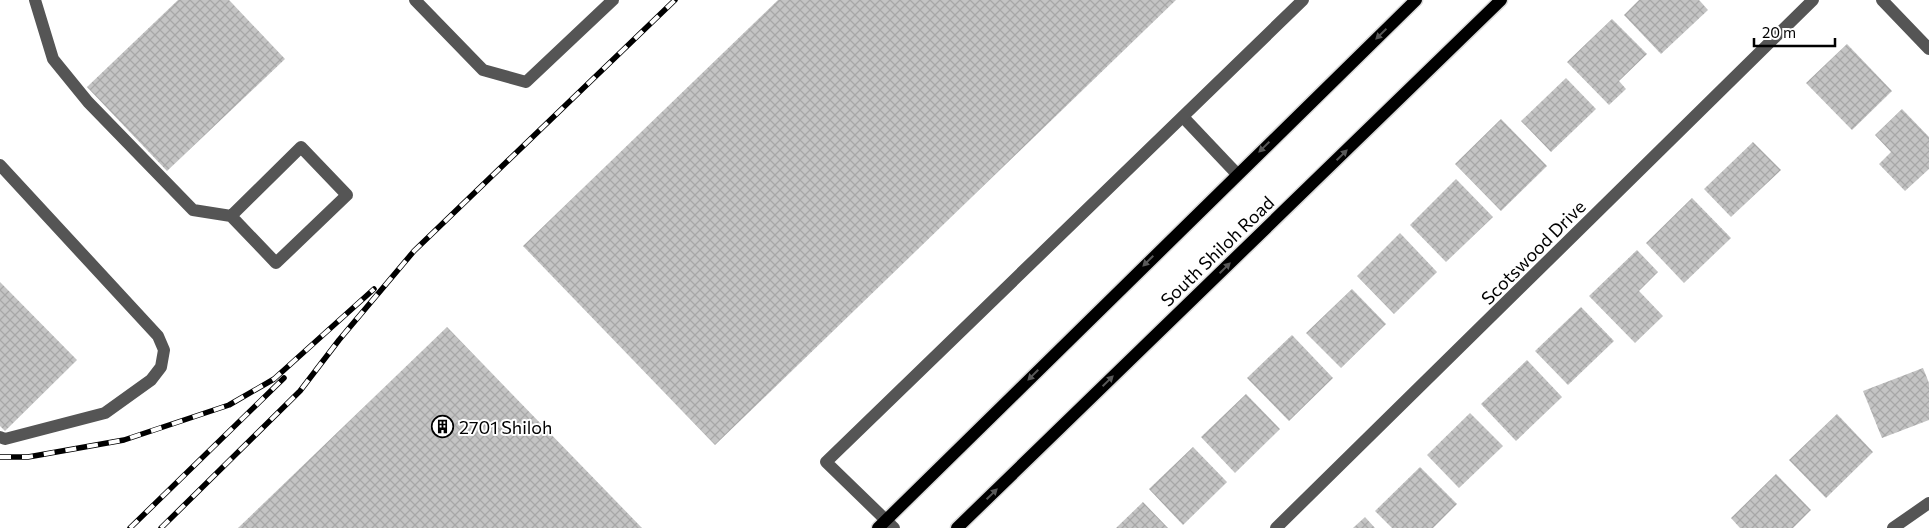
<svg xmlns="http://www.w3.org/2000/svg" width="1929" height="528" viewBox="0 0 1929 528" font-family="Commissioner,sans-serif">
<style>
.building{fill:url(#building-cross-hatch)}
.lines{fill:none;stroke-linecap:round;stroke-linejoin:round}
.major-casing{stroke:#dbdbdb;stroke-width:15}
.minor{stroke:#555;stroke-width:12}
.major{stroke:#000;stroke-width:12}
.rail-casing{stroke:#000;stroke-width:5.5}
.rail{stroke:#fff;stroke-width:4;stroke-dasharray:11;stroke-linecap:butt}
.oneway{fill:#595959}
.labels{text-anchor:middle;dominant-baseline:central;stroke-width:4;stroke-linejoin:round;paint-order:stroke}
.street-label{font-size:18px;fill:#000;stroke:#fff}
.poi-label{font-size:18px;fill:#000;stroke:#fff;text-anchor:start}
</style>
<defs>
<pattern id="building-cross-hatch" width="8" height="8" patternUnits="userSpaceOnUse" patternTransform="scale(1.25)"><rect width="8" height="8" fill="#c4c4c4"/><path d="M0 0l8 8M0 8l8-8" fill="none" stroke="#a7a7a7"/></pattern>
</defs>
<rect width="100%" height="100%" fill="#fff"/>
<!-- building -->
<g class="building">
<path d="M178,0h51l56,59 -118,112 -80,-84z"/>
<path d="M778,0h398l-461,445 -192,-199z"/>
<path d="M1639,0h60l9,10 -47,44 -37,-39z"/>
<path d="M1612,19l35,35 -28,27 7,8 -17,16 -42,-43z"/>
<path d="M1847,44l45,47 -40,39 -46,-47z"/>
<path d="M1566,78l30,31 -45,43 -30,-31z"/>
<path d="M1902,109l27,28v32l-24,22 -26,-27 12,-12 -16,-17z"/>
<path d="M1501,119l46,47 -46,45 -46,-47z"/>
<path d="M1753,142l28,28 -50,47 -27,-28z"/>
<path d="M1456,179l37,38 -47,45 -36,-37z"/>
<path d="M1692,198l39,40 -47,45 -38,-40z"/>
<path d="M1400,233l37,39 -43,42 -37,-38z"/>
<path d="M1637,250l21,22 -19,19 24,25 -28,27 -46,-47z"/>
<path d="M0,282l77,78 -72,71 -5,-5z"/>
<path d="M1352,289l34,35 -45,44 -35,-35z"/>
<path d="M1581,307l33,34 -46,44 -33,-34z"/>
<path d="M447,327l195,201h-404z"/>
<path d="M1292,335l41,43 -44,43 -42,-43z"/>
<path d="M1527,360l35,37 -46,44 -35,-37z"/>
<path d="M1923,368l6,15v37l-47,18 -19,-47z"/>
<path d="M1246,394l34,35 -45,44 -34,-36z"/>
<path d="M1470,413l33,33 -44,42 -32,-33z"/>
<path d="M1837,414l36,38 -47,46 -37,-38z"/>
<path d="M1193,447l34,35 -44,43 -34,-36z"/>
<path d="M1420,467l37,37 -24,24h-41l-17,-17z"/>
<path d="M1776,474l35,36 -18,18h-53l-9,-10z"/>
<path d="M1143,502l25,26h-52z"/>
<path d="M1365,517l10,11h-22z"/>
</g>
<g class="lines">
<defs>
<g id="major">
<path d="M878,528l538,-528"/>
<path d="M957,528l544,-528"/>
</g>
</defs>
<!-- major casing -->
<use href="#major" class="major-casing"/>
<!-- minor -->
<g class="minor">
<path d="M35,0l18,59 35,43 105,108 38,6 45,47 71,-68 -46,-48 -70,69"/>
<path d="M415,0l68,70 43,12 87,-82"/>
<path d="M1882,0l47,49"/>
<path d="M1183,117l54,57"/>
<path d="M0,165l158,171 6,14 -3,17 -10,13 -46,33 -100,26 -5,-2"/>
<path d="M894,528l-68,-66 477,-462"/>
<path d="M1276,528l537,-528"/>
<path d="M1893,528l36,-25"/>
</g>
<!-- major -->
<use href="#major" class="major"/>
<defs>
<g id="rail">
<path d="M0,457h28l96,-17 105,-35 45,-26 100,-90"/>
<path d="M130,528l154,-150"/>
<path d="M161,528l139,-137 39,-51 75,-89 261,-251"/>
</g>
</defs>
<!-- rail casing -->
<use href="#rail" class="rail-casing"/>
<!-- rail -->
<use href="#rail" class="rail"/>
</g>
<!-- one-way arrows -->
<defs><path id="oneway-solid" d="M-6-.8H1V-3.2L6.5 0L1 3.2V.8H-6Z" transform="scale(1.25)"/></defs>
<g class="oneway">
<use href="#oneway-solid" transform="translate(1381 34) rotate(136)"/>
<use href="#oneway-solid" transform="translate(1264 147) rotate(136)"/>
<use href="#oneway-solid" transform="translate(1342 155) rotate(-44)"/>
<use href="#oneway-solid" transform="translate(1148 261) rotate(135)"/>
<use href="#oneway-solid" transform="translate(1225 268) rotate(-44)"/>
<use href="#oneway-solid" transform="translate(1033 375) rotate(135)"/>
<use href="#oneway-solid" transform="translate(1108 381) rotate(-44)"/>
<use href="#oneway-solid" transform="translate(992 494) rotate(-44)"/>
</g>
<!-- icons -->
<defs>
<symbol id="building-ring" viewBox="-11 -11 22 22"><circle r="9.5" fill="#fff" stroke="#000" stroke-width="1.5"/><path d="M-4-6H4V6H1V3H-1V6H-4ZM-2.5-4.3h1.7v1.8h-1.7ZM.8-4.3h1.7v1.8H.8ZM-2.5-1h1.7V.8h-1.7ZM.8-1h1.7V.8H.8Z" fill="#000"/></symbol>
</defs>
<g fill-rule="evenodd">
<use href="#building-ring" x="430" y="414" width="25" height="25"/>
</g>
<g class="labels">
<!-- street labels -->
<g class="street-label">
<text transform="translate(1217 251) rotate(-44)">South Shiloh Road</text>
<text transform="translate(1533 252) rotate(-45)">Scotswood Drive</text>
</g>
<!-- poi labels -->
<g class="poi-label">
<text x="459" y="427">2701 Shiloh</text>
</g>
</g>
<!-- scale -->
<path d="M1754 38v8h81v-8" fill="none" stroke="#000000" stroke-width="2.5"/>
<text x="1762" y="38" font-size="15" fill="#000000" stroke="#ffffff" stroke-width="4" paint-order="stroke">20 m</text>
</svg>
